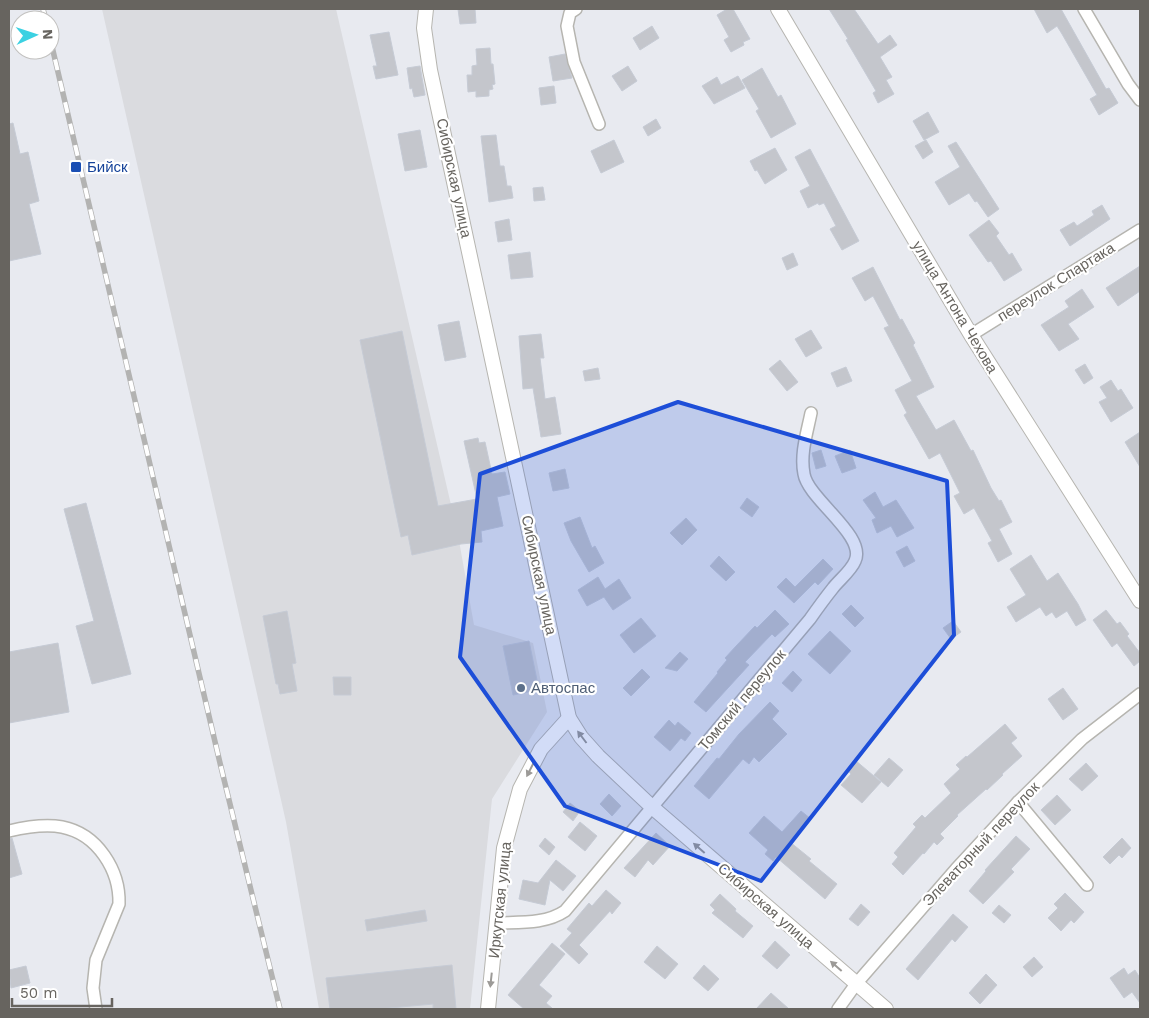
<svg xmlns="http://www.w3.org/2000/svg" width="1149" height="1018" viewBox="0 0 1149 1018" font-family="'Work Sans',sans-serif">
<style>
.industrial{fill:#dadbdf}
.building{fill:#c4c6cc;stroke:#c6cbd5}
.lines{fill:none;stroke-linecap:round;stroke-linejoin:round}
.minor-casing{stroke:#b6b5b0;stroke-width:14}
.tertiary-casing{stroke:#b6b5b0;stroke-width:16}
.minor{stroke:#fff;stroke-width:11}
.tertiary{stroke:#fff;stroke-width:14}
.rail-casing{stroke:#b3b3b2;stroke-width:5.5}
.rail{stroke:#fff;stroke-width:4;stroke-dasharray:11;stroke-linecap:butt}
.oneway{fill:#9c9a97}
.marked{fill:#1d4ed8;fill-opacity:0.2;stroke:#1d4ed8;stroke-width:4;stroke-linejoin:round}
.transit-dot{fill:#1a4fb4;stroke:#fff;stroke-width:2}
.service-dot{fill:#5c6f8a;stroke:#fff;stroke-width:2}
.labels{text-anchor:middle;dominant-baseline:central;stroke-width:4.5;stroke-linejoin:round;paint-order:stroke}
.transit-label{font-size:15px;fill:#164399;stroke:#fff;text-anchor:start}
.street-label{font-size:15px;fill:#67645f;stroke:#fff}
.service-label{font-size:15px;fill:#4e5e75;stroke:#fff;text-anchor:start}
</style>
<rect width="100%" height="100%" fill="#e8eaf0"/>
<!-- industrial -->
<path class="industrial" d="M102,9h234l122,526 16,90 59,18 14,69 -55,87 -22,210h-151l-33,-187z"/>
<!-- building -->
<g class="building">
<path d="M458,9h17l1,14 -16,1z"/>
<path d="M727,9h6l17,30 -7,3 1,3 -13,7 -7,-12 5,-3 -12,-22z"/>
<path d="M829,9h25l24,35 12,-9 7,10 -17,12 12,20 -6,3 8,14 -16,9 -5,-10 3,-2 -30,-51 2,-1z"/>
<path d="M1034,9h27l45,80 3,-1 9,15 -19,12 -9,-16 7,-4 -35,-61 -5,-8 -10,7z"/>
<path d="M652,26l7,12 -19,12 -7,-12z"/>
<path d="M389,32l9,43 -22,4 -3,-13h4l-7,-31z"/>
<path d="M490,48l1,16h2l2,20 -3,1 1,4 -4,1v6l-13,1v-6l-8,1 -1,-17h5v-9l5,-1 -1,-16z"/>
<path d="M565,54l7,24 -19,3 -4,-24z"/>
<path d="M420,66l5,29 -11,2 -2,-9 -2,1 -3,-21z"/>
<path d="M628,66l9,15 -15,10 -10,-15z"/>
<path d="M762,68l16,29 3,-2 15,29 -25,14 -15,-27 3,-2 -17,-29z"/>
<path d="M738,76l7,12 -31,16 -12,-18 15,-9 4,8z"/>
<path d="M554,86l2,17 -15,2 -2,-17z"/>
<path d="M928,112l11,20 -15,8 -11,-19z"/>
<path d="M656,119l5,9 -13,8 -5,-9z"/>
<path d="M13,123l7,31 8,-2 11,49 -10,3 12,50 -32,7v-137z"/>
<path d="M420,130l7,37 -22,4 -7,-37z"/>
<path d="M496,135l4,31h4l3,20h4l2,12 -24,4 -8,-66z"/>
<path d="M614,140l10,22 -23,11 -10,-22z"/>
<path d="M926,140l7,12 -10,7 -8,-13z"/>
<path d="M956,142l43,67 -11,8 -11,-16 -2,1 -6,-9 -20,12 -14,-23 25,-15 -12,-21z"/>
<path d="M775,148l12,22 -22,14 -8,-14 -2,1 -5,-10z"/>
<path d="M810,149l49,92 -17,9 -12,-21 6,-3 -12,-23 -5,2 -1,-2 -10,5 -8,-17 10,-5 -15,-29z"/>
<path d="M543,187l2,13 -11,1 -1,-13z"/>
<path d="M1102,205l8,14 -40,27 -10,-16 14,-8 3,4 17,-11 -2,-4z"/>
<path d="M509,219l3,21 -14,2 -3,-20z"/>
<path d="M989,220l10,13 -3,3 13,19 3,-2 10,17 -18,11 -13,-20 -3,1 -19,-27z"/>
<path d="M530,252l3,25 -22,2 -3,-24z"/>
<path d="M793,253l5,12 -11,5 -5,-12z"/>
<path d="M1140,266v25l-22,15 -12,-18z"/>
<path d="M873,267l27,53 2,-1 13,24 -2,2 21,42 -18,9 20,34 18,-10 17,31 2,-1 18,38 8,13 2,-1 11,22 -13,7 13,25 -14,8 -10,-19 4,-2 -18,-33 -10,6 -10,-18 6,-3 -20,-40 -11,6 -25,-44 3,-2 -12,-23 17,-9 -28,-53 5,-2 -16,-30 -8,5 -13,-23z"/>
<path d="M1082,289l12,18 -26,17 11,15 -20,12 -18,-26 28,-18 -4,-6z"/>
<path d="M459,321l7,36 -21,4 -7,-36z"/>
<path d="M811,330l11,18 -16,9 -11,-18z"/>
<path d="M402,331l36,175 39,-7 -13,-58 14,-3 1,5 6,-1 7,32 13,-2 5,22 -13,3 6,29 -22,5 1,11 -21,2 -49,11 -4,-20 -7,2 -41,-197z"/>
<path d="M541,334l3,24h-4l5,41 10,-2 6,37 -20,3 -8,-49 -10,1 -4,-53z"/>
<path d="M780,360l18,22 -11,9 -18,-22z"/>
<path d="M1085,364l8,14 -9,6 -9,-14z"/>
<path d="M846,367l6,14 -15,6 -6,-14z"/>
<path d="M598,368l2,11 -15,2 -2,-10z"/>
<path d="M1111,380l7,11 3,-2 12,19 -22,14 -12,-20 8,-4 -7,-11z"/>
<path d="M1140,432v35l-15,-25z"/>
<path d="M821,450l5,16 -10,3 -4,-16z"/>
<path d="M850,450l6,18 -14,5 -7,-17z"/>
<path d="M565,469l4,19 -16,3 -4,-18z"/>
<path d="M875,492l8,15 13,-7 18,28 -17,9 -6,-11 -14,7 -5,-13 4,-2 -13,-18z"/>
<path d="M747,498l12,9 -7,10 -12,-9z"/>
<path d="M86,503l45,171 -39,10 -16,-58 18,-5 -30,-112z"/>
<path d="M580,517l12,31 3,-2 9,17 -15,9 -18,-31 -7,-18z"/>
<path d="M686,518l11,12 -15,15 -12,-12z"/>
<path d="M907,546l8,15 -11,6 -8,-15z"/>
<path d="M1031,555l16,26 11,-8 20,31 8,16 -10,6 -9,-15 -11,7 -4,-6 -6,4 -6,-9 -24,15 -9,-15 19,-12 -16,-26z"/>
<path d="M719,556l16,16 -9,9 -16,-15z"/>
<path d="M823,559l10,10 -15,16 -3,-3 -21,21 -17,-16 9,-9 9,9z"/>
<path d="M598,577l7,12 14,-10 12,19 -18,12 -9,-13 -17,9 -9,-16z"/>
<path d="M851,605l13,13 -9,9 -13,-13z"/>
<path d="M775,610l14,14 -14,13 -3,-3 -27,28 4,3 -43,47 -12,-10 24,-29 -1,-1 10,-12 -2,-2 12,-13 18,-19 2,2z"/>
<path d="M1106,610l11,14 3,-2 9,12 -2,2 13,17v8l-6,5 -17,-23 -5,4 -19,-27z"/>
<path d="M287,611l9,52 -4,1 5,27 -17,3 -2,-10h-2l-13,-68z"/>
<path d="M641,618l15,18 -22,17 -14,-18z"/>
<path d="M953,621l8,11 -10,7 -8,-11z"/>
<path d="M830,631l21,20 -21,23 -22,-20z"/>
<path d="M529,641l10,49 -26,5 -10,-49z"/>
<path d="M58,643l11,69 -60,11v-71z"/>
<path d="M680,652l8,7 -11,12 -12,-3z"/>
<path d="M642,669l8,8 -19,19 -8,-8z"/>
<path d="M793,671l9,9 -10,12 -10,-9z"/>
<path d="M333,677h18v18h-17z"/>
<path d="M1063,688l15,21 -15,11 -15,-21z"/>
<path d="M770,702l9,9 -7,8 15,15 -28,28 -5,-5 -5,7 -6,-5 -34,40 -15,-13 23,-28 2,1 20,-25z"/>
<path d="M669,720l6,6 3,-4 13,11 -6,8 -4,-3 -11,13 -16,-14z"/>
<path d="M1005,724l12,14 -6,5 11,13 -20,18 1,1 -16,15 -1,-1 -29,26 1,1 -18,18 4,4 -7,7 -3,-3 -10,12 -1,-1 -20,22 -11,-11 6,-7 -4,-4 22,-26 -3,-3 9,-9 3,3 26,-25 -7,-9 16,-15 -4,-4 10,-9 1,1z"/>
<path d="M889,758l14,12 -15,17 -14,-12z"/>
<path d="M855,760l26,22 -19,21 -21,-18 10,-11 -4,-4z"/>
<path d="M1086,763l12,13 -16,15 -13,-12z"/>
<path d="M609,794l12,12 -9,10 -12,-12z"/>
<path d="M1057,795l14,15 -16,15 -14,-15z"/>
<path d="M570,803l10,8 -7,10 -10,-9z"/>
<path d="M801,811l10,8 -21,23 21,17 -2,2 28,23 -12,15 -49,-42 -3,4 -8,-7 3,-4 -19,-17 15,-17 18,16z"/>
<path d="M580,822l17,14 -12,15 -17,-14z"/>
<path d="M656,833l14,13 -17,19 -5,-5 -13,17 -11,-9z"/>
<path d="M1016,836l14,13 -19,20 3,3 -31,32 -14,-13 17,-20 -1,-1z"/>
<path d="M12,838l10,36 -13,4v-39z"/>
<path d="M545,838l10,9 -6,8 -10,-9z"/>
<path d="M1122,838l9,10 -9,10 -3,-3 -9,9 -7,-7z"/>
<path d="M556,860l20,16 -13,15 -13,-11 -5,25 -26,-6 4,-19 15,3z"/>
<path d="M606,890l15,13 -9,11 -2,-3 -31,34 9,9 -9,10 -19,-18 12,-13 -5,-4 22,-26 3,3z"/>
<path d="M1065,893l19,19 -10,11 -3,-3 -10,11 -13,-13 10,-10 -4,-4z"/>
<path d="M720,894l16,15 -1,2 18,15 -10,12 -31,-25 3,-3 -5,-5z"/>
<path d="M861,904l9,8 -12,14 -9,-7z"/>
<path d="M999,905l12,10 -7,8 -12,-10z"/>
<path d="M425,910l2,11 -60,10 -2,-11z"/>
<path d="M953,914l15,13 -13,15 -3,-3 -34,41 -12,-11z"/>
<path d="M775,941l15,14 -13,14 -15,-13z"/>
<path d="M552,943l13,11 -26,31 13,11 -6,7 7,6h-29l-16,-14z"/>
<path d="M657,946l21,18 -13,15 -21,-17z"/>
<path d="M1034,957l9,10 -11,10 -9,-10z"/>
<path d="M452,965l4,44h-23v-5l-54,5h-49l-4,-31z"/>
<path d="M704,965l15,14 -11,12 -15,-13z"/>
<path d="M26,966l4,17 -19,5 -2,-18z"/>
<path d="M1124,968l4,7 7,-5 5,8v25l-8,-11 -8,6 -14,-20z"/>
<path d="M986,974l11,11 -17,19 -11,-11z"/>
<path d="M771,993l18,16h-33z"/>
</g>
<g class="lines">
<defs>
<g id="minor">
<path d="M576,9l-6,4 -3,13 7,36 25,62"/>
<path d="M1084,9l44,75 12,16"/>
<path d="M971,335l169,-105"/>
<path d="M1018,802l69,83"/>
<path d="M9,831c17,-4 36,-7 53,-4 36,7 58,44 57,77l-23,56 -3,28 3,21"/>
<path d="M497,923c23,-1 49,1 68,-12l245,-292c7,-10 15,-21 23,-31 6,-8 18,-17 22,-27 12,-25 -47,-62 -51,-87 -4,-20 3,-41 7,-61"/>
<path d="M838,1009l18,-25 100,-115 62,-67 64,-63 58,-45"/>
</g>
<g id="tertiary">
<path d="M426,9l-2,19 6,42 139,648 12,19 17,19 54,51 234,202"/>
<path d="M778,9l193,326 169,266"/>
<path d="M488,1009l16,-161 16,-59 21,-40 28,-31"/>
</g>
</defs>
<!-- minor casing -->
<use href="#minor" class="minor-casing"/>
<!-- tertiary casing -->
<use href="#tertiary" class="tertiary-casing"/>
<!-- minor -->
<use href="#minor" class="minor"/>
<!-- tertiary -->
<use href="#tertiary" class="tertiary"/>
<defs>
<g id="rail">
<path d="M43,9l3,11"/>
<path d="M50,38l170,725 60,246"/>
</g>
</defs>
<!-- rail casing -->
<use href="#rail" class="rail-casing"/>
<!-- rail -->
<use href="#rail" class="rail"/>
</g>
<!-- one-way arrows -->
<defs><path id="oneway-solid" d="M-6-.8H1V-3.2L6.5 0L1 3.2V.8H-6Z" transform="scale(1.25)"/></defs>
<g class="oneway">
<use href="#oneway-solid" transform="translate(582 737) rotate(-127)"/>
<use href="#oneway-solid" transform="translate(530 770) rotate(117)"/>
<use href="#oneway-solid" transform="translate(699 848) rotate(-139)"/>
<use href="#oneway-solid" transform="translate(836 966) rotate(-139)"/>
<use href="#oneway-solid" transform="translate(491 980) rotate(96)"/>
</g>
<!-- marked area -->
<path class="marked" d="M678,402l269,79 7,154 -193,246 -196,-75 -105,-149 20,-183z"/>
<!-- markers -->
<rect class="transit-dot" x="70" y="161" width="12" height="12" rx="2.5"/>
<circle class="service-dot" cx="521" cy="688" r="5"/>
<g class="labels">
<!-- transit labels -->
<g class="transit-label">
<text x="87" y="167">Бийск</text>
</g>
<!-- street labels -->
<g class="street-label">
<text transform="translate(454 178) rotate(78)">Сибирская улица</text>
<text transform="translate(1056 282) rotate(-32)">переулок Спартака</text>
<text transform="translate(955 307) rotate(59)">улица Антона Чехова</text>
<text transform="translate(539 575) rotate(78)">Сибирская улица</text>
<text transform="translate(742 700) rotate(-50)">Томский переулок</text>
<text transform="translate(981 844) rotate(-47)">Элеваторный переулок</text>
<text transform="translate(500 900) rotate(-84)">Иркутская улица</text>
<text transform="translate(766 906) rotate(41)">Сибирская улица</text>
</g>
<!-- service labels -->
<g class="service-label">
<text x="531" y="688">Автоспас</text>
</g>
</g>
<!-- border -->
<rect width="1149" height="1018" fill="none" stroke="#67645f" stroke-width="20"/>
<!-- north arrow -->
<g transform="translate(35 35) rotate(87)"><circle r="24" fill="#ffffff" stroke="#c2c1bf"/>
<path d="M0-4L9 19L0 12L-9 19Z" fill="#3cd1e2"/>
<text y="-8" font-size="14" font-weight="bold" text-anchor="middle" fill="#67645f">N</text>
</g>
<!-- scale -->
<path d="M12 998v8h100v-8" fill="none" stroke="#67645f" stroke-width="2.5"/>
<text x="20" y="998" font-size="15" fill="#67645f" stroke="#ffffff" stroke-width="4" paint-order="stroke">50 m</text>
</svg>
